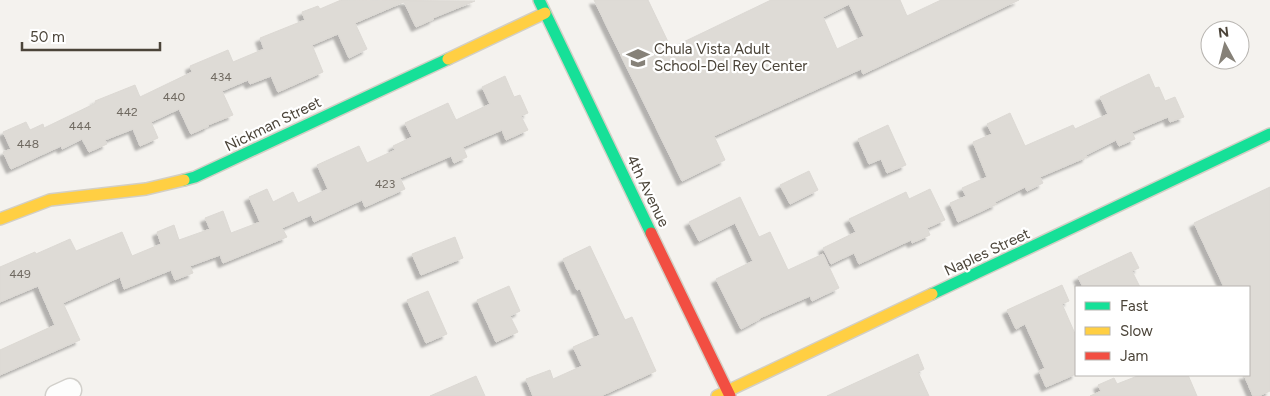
<svg xmlns="http://www.w3.org/2000/svg" width="1270" height="396" viewBox="0 0 1270 396" font-family="Figtree,sans-serif">
<style>
.building{fill:#dedbd6;stroke:#dcd9d4;fill-rule:evenodd;filter:url(#shadow)}
.lines{fill:none;stroke-linecap:round;stroke-linejoin:round}
.street-casing{stroke:#d2d0cb;stroke-width:25}
.fast-casing{stroke:#d3cfc5;stroke-width:14}
.slow-casing{stroke:#d3cfc5;stroke-width:14}
.jam-casing{stroke:#d3cfc5;stroke-width:14}
.street{stroke:#fdfdfc;stroke-width:22}
.fast{stroke:#16e098;stroke-width:11}
.slow{stroke:#ffcf43;stroke-width:11}
.jam{stroke:#f24e42;stroke-width:11}
.labels{text-anchor:middle;dominant-baseline:central;stroke-width:4.5;stroke-linejoin:round;paint-order:stroke}
.number-label{font-size:12px;fill:#706a61}
.poi-label{font-size:15px;fill:#4b4439;stroke:#fff;text-anchor:start}
.street-label{font-size:15px;fill:#4b4439;stroke:#fff}
</style>
<defs>
<filter id="shadow"><feDropShadow dx="-4.5" dy="4.5" stdDeviation="1" flood-color="#0004"/></filter>
</defs>
<rect width="100%" height="100%" fill="#f4f2ee"/>
<!-- building -->
<g class="building">
<path d="M341,0l134,1 -42,17 1,1 -18,8 -12,-25 -49,21 12,26 -18,9 -11,-24 -26,11 11,27 -45,20 -7,-16 -21,8 -2,-4 -26,11 11,24 -25,10 1,1 -18,8 -12,-25 -28,13 7,16 -18,8 -7,-17 -28,11 2,4 -18,8 -7,-13 -20,10 -1,-3 -50,23 -8,-17 8,-3 -8,-17 23,-10 4,8 13,-6 1,4 52,-25 -1,-2 40,-16 5,12 52,-25 -2,-6 38,-16 5,12 31,-13 -4,-11 45,-18 -3,-8 16,-6 2,3z"/>
<path d="M594,0h54l23,48 100,-48h129l7,16 34,-16h78l-156,74 -2,-5 -147,67 11,24 -43,21zM849,4l15,32 -27,13 -14,-32z"/>
<path d="M1149,74l6,14 4,-1 6,14 10,-4 9,20 -14,5 -2,-5 -36,15 3,7 -16,7 -3,-6 -30,15 1,2 -47,20 3,6 -16,8 -2,-4 -30,15 2,2 -39,18 -8,-19 16,-7 -4,-8 25,-11 -14,-35 19,-8 -5,-10 23,-11 15,33 48,-21 2,4 33,-15 -8,-17z"/>
<path d="M505,76l9,21 6,-2 8,18 -7,3 7,14 -22,10 -4,-10 -39,17 4,10 -13,6 -3,-7 -51,22 5,11 -40,18 -3,-7 -48,22 -3,-7 -29,13 5,9 -64,26 -3,-8 -30,11 3,7 -18,7 -4,-10 -47,19 -4,-12 -57,26 17,37 -80,35v-25l55,-25 -17,-39 -38,16v-35l35,-15 1,2 34,-15 6,12 46,-19 10,24 29,-12 -4,-12 17,-7 5,15 31,-11 -5,-11 18,-7 8,22 29,-11 -11,-25 18,-8 6,13 20,-10 5,11 30,-14 -11,-24 42,-19 8,17 28,-13 -2,-4 19,-9 -7,-14 43,-20 8,17 34,-16 -8,-17z"/>
<path d="M888,125l18,40 -19,8 -6,-14 -12,5 -11,-25z"/>
<path d="M809,171l9,19 -28,14 -10,-19z"/>
<path d="M1270,187v204l-11,5h-6l-9,-21h5v-88h-25l-30,-64z"/>
<path d="M930,189l15,31 -18,8 3,7 -18,8 -1,-3 -52,24 -5,-11 -23,11 -8,-16 33,-16 -7,-13 57,-27 3,7z"/>
<path d="M740,197l19,40 11,-5 18,38 35,-16 16,34 -27,13 -2,-5 -50,22v1l-19,10 -25,-50 37,-18 -18,-38 -36,18 -10,-19z"/>
<path d="M455,237l8,21 -42,17 -9,-21z"/>
<path d="M590,246l35,74 7,-3 24,54 -55,25h-68l-7,-17 24,-9 3,9 29,-13 -9,-19 27,-12 -20,-46 -3,1 -14,-31z"/>
<path d="M1131,252l8,16 -7,3 8,16h-57l-5,-10z"/>
<path d="M1062,285l7,16 -7,3 14,32v38l-30,13 -7,-16 6,-3 -20,-44 -9,5 -9,-19z"/>
<path d="M509,286l11,25 -10,5 8,16 -22,10 -19,-42z"/>
<path d="M428,291l19,43 -21,9 -19,-43z"/>
<path d="M918,354l6,15 -6,3 11,24h-102z"/>
<path d="M1140,375h48l9,21h-107l11,-5 -3,-6 16,-7 3,6z"/>
<path d="M476,376l9,20h-55z"/>
</g>
<g class="lines">
<defs>
<path id="street" d="M57,396l13,-6"/>
<g id="fast">
<path d="M539,0l112,233"/>
<path d="M184,180l11,-3 253,-118"/>
<path d="M932,294l338,-160"/>
</g>
<g id="slow">
<path d="M448,59l97,-46"/>
<path d="M0,219l50,-19 96,-11 38,-9"/>
<path d="M717,396l215,-102"/>
</g>
<path id="jam" d="M651,233l79,163"/>
</defs>
<!-- street casing -->
<use href="#street" class="street-casing"/>
<!-- fast casing -->
<use href="#fast" class="fast-casing"/>
<!-- slow casing -->
<use href="#slow" class="slow-casing"/>
<!-- jam casing -->
<use href="#jam" class="jam-casing"/>
<!-- street -->
<use href="#street" class="street"/>
<!-- fast -->
<use href="#fast" class="fast"/>
<!-- slow -->
<use href="#slow" class="slow"/>
<!-- jam -->
<use href="#jam" class="jam"/>
</g>
<!-- icons -->
<defs>
<symbol id="school-bare" viewBox="-9 -9 18 18"><path d="M0-5L7-2L0 1L-7-2ZM-4 1L0 2.5L4 1V4Q0 6-4 4Z" fill="#868178" stroke="#fff" stroke-width="2.5" paint-order="stroke"/></symbol>
</defs>
<g fill-rule="evenodd">
<use href="#school-bare" x="622" y="42" width="32" height="32"/>
</g>
<g class="labels">
<!-- number labels -->
<g class="number-label">
<text x="221" y="77">434</text>
<text x="174" y="97">440</text>
<text x="127" y="112">442</text>
<text x="80" y="126">444</text>
<text x="28" y="144">448</text>
<text x="385" y="184">423</text>
<text x="20" y="274">449</text>
</g>
<!-- poi labels -->
<g class="poi-label">
<text x="654" y="49">Chula Vista Adult<tspan x="654" dy="17">School-Del Rey Center</tspan></text>
</g>
<!-- street labels -->
<g class="street-label">
<text transform="translate(273 124) rotate(-26)">Nickman Street</text>
<text transform="translate(648 191) rotate(64)">4th Avenue</text>
<text transform="translate(987 252) rotate(-25)">Naples Street</text>
</g>
</g>
<!-- legend -->
<rect x="1075" y="286" width="175" height="90" fill="#ffffff" stroke="#b7b4b0"/>
<rect x="1085" y="302" width="25" height="8" fill="#16e098" stroke="#b7b4b0"/>
<text x="1120" y="311" font-size="15" fill="#4b4439">Fast</text>
<rect x="1085" y="327" width="25" height="8" fill="#ffcf43" stroke="#b7b4b0"/>
<text x="1120" y="336" font-size="15" fill="#4b4439">Slow</text>
<rect x="1085" y="352" width="25" height="8" fill="#f24e42" stroke="#b7b4b0"/>
<text x="1120" y="361" font-size="15" fill="#4b4439">Jam</text>
<!-- north arrow -->
<g transform="translate(1225 45) rotate(353)"><circle r="24" fill="#ffffff" stroke="#b7b4b0"/>
<path d="M0-4L9 19L0 12L-9 19Z" fill="#868178"/>
<text y="-8" font-size="14" font-weight="bold" text-anchor="middle" fill="#4b4439">N</text>
</g>
<!-- scale -->
<path d="M22 42v8h138v-8" fill="none" stroke="#4b4439" stroke-width="2.5"/>
<text x="30" y="42" font-size="15" fill="#4b4439" stroke="#ffffff" stroke-width="4" paint-order="stroke">50 m</text>
</svg>
